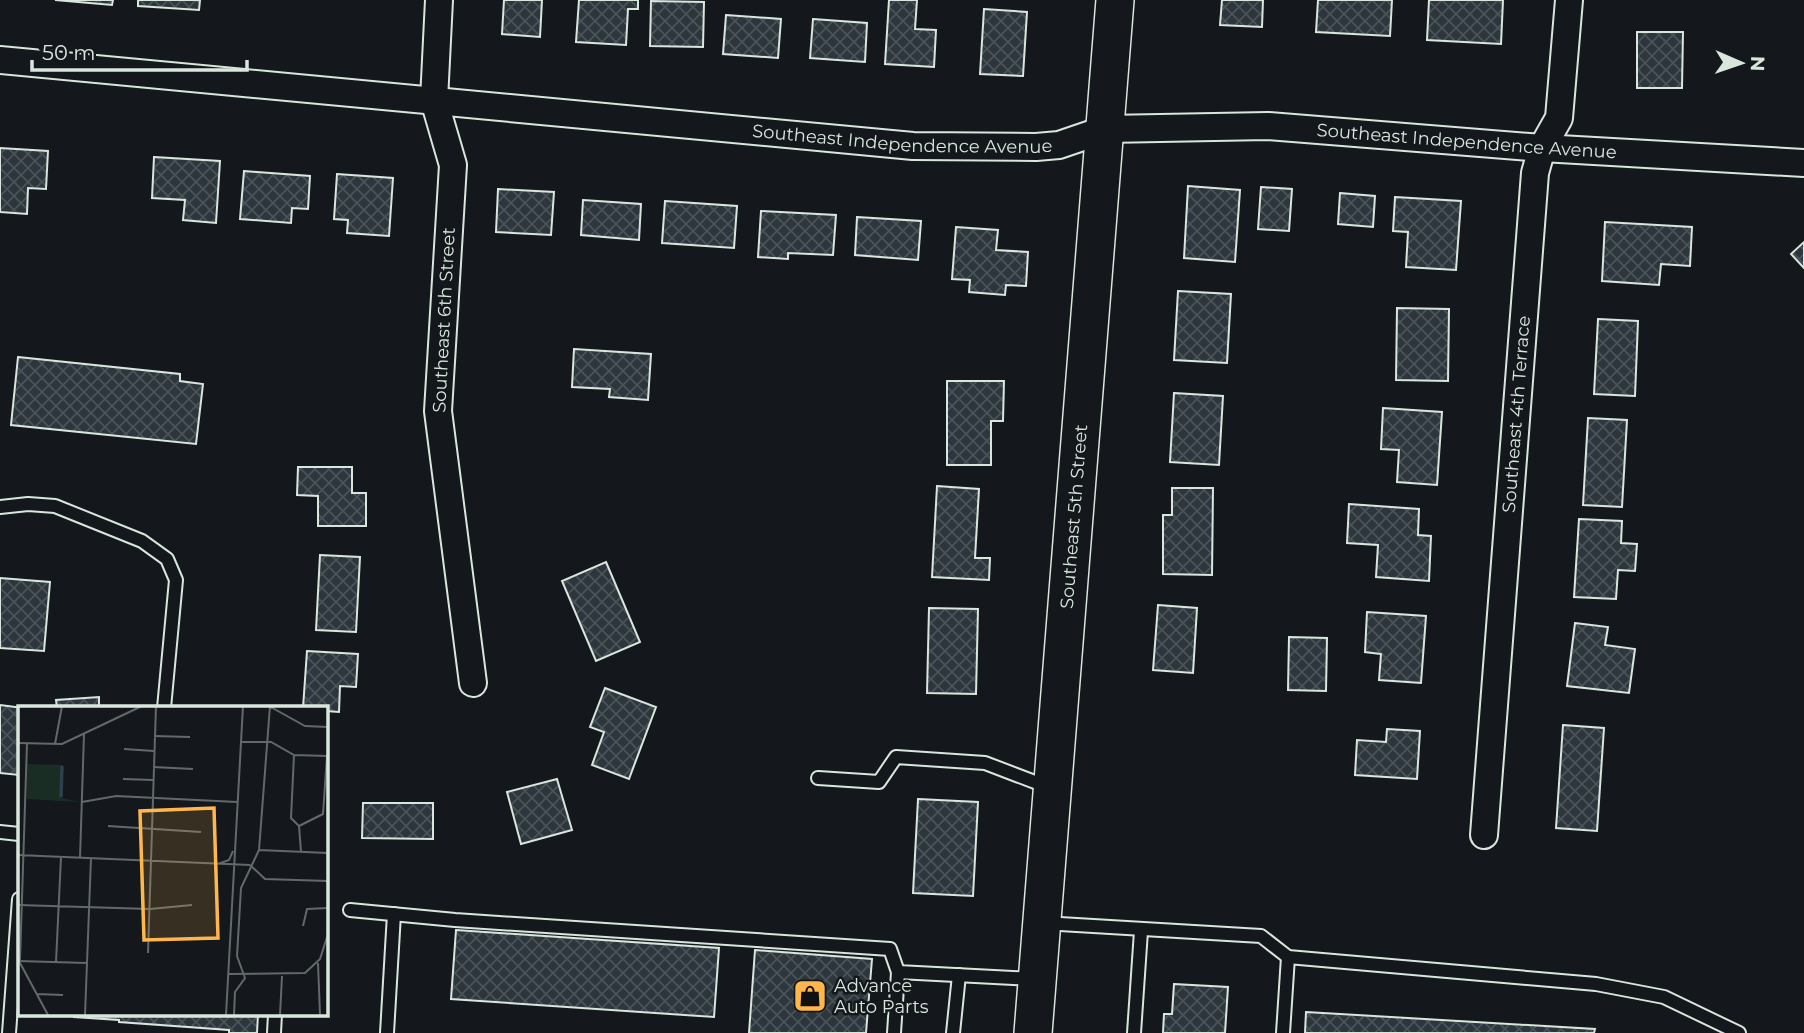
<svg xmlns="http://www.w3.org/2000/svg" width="1804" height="1033" viewBox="0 0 1804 1033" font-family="Montserrat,sans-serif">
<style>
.building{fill:url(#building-cross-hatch);stroke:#d8e6dc;stroke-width:2}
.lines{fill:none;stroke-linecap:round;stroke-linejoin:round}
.lane-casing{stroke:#d8e6dc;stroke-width:16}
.street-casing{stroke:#d8e6dc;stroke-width:30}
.secondary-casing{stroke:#d8e6dc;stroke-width:40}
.lane{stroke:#14181c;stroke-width:12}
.street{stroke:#14181c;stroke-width:26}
.secondary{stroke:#14181c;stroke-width:37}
.labels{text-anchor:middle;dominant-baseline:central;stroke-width:5;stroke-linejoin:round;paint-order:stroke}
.street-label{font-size:18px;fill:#d8e6dc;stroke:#14181c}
.poi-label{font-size:18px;fill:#d8e6dc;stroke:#14181c;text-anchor:start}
.inset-river{fill:none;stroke:#2f3f4d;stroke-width:3.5}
.inset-road{fill:none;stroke:#626a69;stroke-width:2}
.view{fill:#ffb74d;fill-opacity:0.15;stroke:#ffb74d;stroke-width:3.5}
.inset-edge{fill:none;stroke:#d8e6dc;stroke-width:3.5}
</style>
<defs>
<pattern id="building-cross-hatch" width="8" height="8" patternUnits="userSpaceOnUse" patternTransform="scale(1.75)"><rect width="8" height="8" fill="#2c363c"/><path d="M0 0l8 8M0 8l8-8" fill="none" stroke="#4a5358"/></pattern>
</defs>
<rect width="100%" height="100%" fill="#14181c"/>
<!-- building -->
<g class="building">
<path d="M55,0h58l-1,5z"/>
<path d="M138,0h62l-1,10 -61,-4z"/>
<path d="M504,0h38l-2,37 -38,-3z"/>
<path d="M579,0h59v9h-10l-2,36 -50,-3z"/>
<path d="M889,0h28l-2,29 21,1 -2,37 -49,-3z"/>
<path d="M1222,0h41l-1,27 -42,-2z"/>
<path d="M1318,0h74l-2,36 -74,-4z"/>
<path d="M1429,0h74l-2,44 -74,-4z"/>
<path d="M651,1l53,1 -1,45 -53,-1z"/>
<path d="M984,9l43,3 -4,64 -43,-2z"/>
<path d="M726,15l55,4 -3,39 -55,-4z"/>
<path d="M813,19l54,4 -2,39 -55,-4z"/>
<path d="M1637,32h46l-1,56h-45z"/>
<path d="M0,148l48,3 -2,38 -18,-1 -1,26 -27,-2z"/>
<path d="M154,157l66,4 -4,62 -33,-3 2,-20 -33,-2z"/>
<path d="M244,171l66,5 -2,33 -16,-1 -1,15 -51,-4z"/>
<path d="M337,174l56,4 -4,58 -42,-3 1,-13 -14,-1z"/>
<path d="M1188,186l52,4 -5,72 -51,-4z"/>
<path d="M1261,187l31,2 -3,42 -31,-2z"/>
<path d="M498,189l56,3 -3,43 -55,-3z"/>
<path d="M1340,193l35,3 -2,31 -35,-3z"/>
<path d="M1395,197l66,4 -5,69 -50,-3 2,-35 -15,-1z"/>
<path d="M583,200l58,4 -2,36 -58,-5z"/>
<path d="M665,201l72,5 -3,42 -72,-5z"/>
<path d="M761,211l75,4 -3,40 -45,-2v6l-30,-2z"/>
<path d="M857,217l64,4 -3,39 -63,-5z"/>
<path d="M1605,222l87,5 -2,39 -29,-2 -2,21 -57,-4z"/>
<path d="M956,227l42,3 -2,20 32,2 -2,34 -20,-1 -1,10 -36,-3 1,-12 -18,-1z"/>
<path d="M1804,242v26l-13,-14z"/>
<path d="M1178,291l53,3 -4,69 -53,-3z"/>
<path d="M1397,308l52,1 -1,72 -52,-1z"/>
<path d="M1598,319l40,2 -3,75 -41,-2z"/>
<path d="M574,349l77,5 -3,46 -39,-3 1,-8 -38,-2z"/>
<path d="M18,357l162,17v7l23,3 -7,60 -185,-19z"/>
<path d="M947,381h57l-1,40h-12v44h-44z"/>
<path d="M1174,393l49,3 -4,69 -49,-3z"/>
<path d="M1383,408l59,4 -5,73 -40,-3 2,-32 -18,-1z"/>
<path d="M1588,418l39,2 -5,87 -39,-2z"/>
<path d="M298,467h54v26h14v33h-48v-30l-21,-1z"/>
<path d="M937,486l42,3 -4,69h15l-1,22 -57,-3z"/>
<path d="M1172,488h41l-1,87 -49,-1v-59h9z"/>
<path d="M1349,504l70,5 -1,26 13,1 -2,45 -53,-4 2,-32 -31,-2z"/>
<path d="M1579,519l43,2 -1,22 16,1 -2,27 -17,-1 -2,29 -42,-2z"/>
<path d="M320,555l40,2 -4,75 -40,-2z"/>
<path d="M606,562l34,80 -44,19 -34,-80z"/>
<path d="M0,578l50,4 -6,69 -44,-3z"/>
<path d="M1158,605l39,3 -4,65 -40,-3z"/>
<path d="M929,608l49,1 -2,85 -49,-1z"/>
<path d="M1367,612l59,4 -5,67 -42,-3 2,-26 -16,-2z"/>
<path d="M1575,623l33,4 -3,18 30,4 -6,44 -62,-7z"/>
<path d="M1289,637l38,1 -1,53 -38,-1z"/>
<path d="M307,651l51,3 -2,33 -16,-1 -1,26 -13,-1v-3h-23z"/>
<path d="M605,688l51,19 -27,72 -37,-14 12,-33 -14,-5z"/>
<path d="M99,697v11h-42l-1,-8z"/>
<path d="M0,705l23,3h-4v67l-19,-2z"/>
<path d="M1563,725l41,3 -7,103 -41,-3z"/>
<path d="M1387,729l33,2 -3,48 -62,-4 2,-35 29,2z"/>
<path d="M557,779l15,51 -51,14 -14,-52z"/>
<path d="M918,799l60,3 -5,94 -60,-3z"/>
<path d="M363,803h70v36l-71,-1z"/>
<path d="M456,930l263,18 -5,69 -263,-18z"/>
<path d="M755,950l117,9 -6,74h-117z"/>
<path d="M1174,984l54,3 -3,46h-62l1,-19h8z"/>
<path d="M1306,1012l289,17 -1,4h-289z"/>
<path d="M74,1014h184l-1,19h-28v-3l-110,-8v-2l-45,-3z"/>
</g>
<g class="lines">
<defs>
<g id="lane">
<path d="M0,507l28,-3 27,2 87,35 25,18 9,21 -12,128"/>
<path d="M818,778l61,4 17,-25 89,6 63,24"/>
<path d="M0,832l19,2"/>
<path d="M350,910l105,10 435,29 8,23 136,7"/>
<path d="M1043,923l218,13 27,21 308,27 68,13 75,36"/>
<path d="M9,1033l10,-134"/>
<path d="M274,1033l1,-19"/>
<path d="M387,1033l7,-119"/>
<path d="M894,1033l4,-61"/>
<path d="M953,1033l6,-58"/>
<path d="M1134,1033l7,-102"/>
<path d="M1283,1033l5,-76"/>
</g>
<g id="street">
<path d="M439,0l-5,100 19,65 -15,246 35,272"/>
<path id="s1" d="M0,60l913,86 123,1 23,-2 47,-16 162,-3 274,22 262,15"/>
<path id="s2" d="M1484,835l51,-662 7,-25 17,-30 10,-118"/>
</g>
<g id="secondary">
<path id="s3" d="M1033,1033l82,-1033"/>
</g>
</defs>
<!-- lane casing -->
<use href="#lane" class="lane-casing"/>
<!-- street casing -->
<use href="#street" class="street-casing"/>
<!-- secondary casing -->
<use href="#secondary" class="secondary-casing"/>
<!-- lane -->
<use href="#lane" class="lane"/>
<!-- street -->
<use href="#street" class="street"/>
<!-- secondary -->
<use href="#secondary" class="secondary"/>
</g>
<!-- icons -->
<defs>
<symbol id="shop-square" viewBox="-11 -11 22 22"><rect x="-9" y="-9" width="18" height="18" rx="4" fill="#ffb74d" stroke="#14181c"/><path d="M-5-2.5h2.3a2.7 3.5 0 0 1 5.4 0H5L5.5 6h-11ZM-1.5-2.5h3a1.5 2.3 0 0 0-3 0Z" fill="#111"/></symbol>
</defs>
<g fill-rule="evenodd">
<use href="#shop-square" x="791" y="977" width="38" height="38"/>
</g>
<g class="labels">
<!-- street labels -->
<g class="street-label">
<text stroke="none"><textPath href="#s1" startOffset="906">Southeast Independence Avenue</textPath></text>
<text stroke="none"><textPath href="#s1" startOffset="1474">Southeast Independence Avenue</textPath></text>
<text transform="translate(444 320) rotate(-87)">Southeast 6th Street</text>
<text stroke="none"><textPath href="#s2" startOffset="422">Southeast 4th Terrace</textPath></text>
<text stroke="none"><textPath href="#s3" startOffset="518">Southeast 5th Street</textPath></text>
</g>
<!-- poi labels -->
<g class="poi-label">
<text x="834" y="986">Advance<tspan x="834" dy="21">Auto Parts</tspan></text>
</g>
</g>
<!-- overview -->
<g transform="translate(18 706)">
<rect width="310" height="310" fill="#14181c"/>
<path d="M9,58l36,1 -1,33 18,4 -53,-3z" fill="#1a2d24"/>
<path class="inset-river" d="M43,91l1,-31"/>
<path class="inset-road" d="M251,0l36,20 23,1M136,30l36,1M223,36h30l23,13 34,1M0,37l44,1 80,-38M37,38l7,-38M106,43l30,2M276,49l-3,63 8,8 2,26M135,61l40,2M105,73l30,1M64,96l34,-6 121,6M90,120l93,6M281,120l24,-12 4,-58M241,144l69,3M0,149l232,10M62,152l4,-124M200,158l11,-4 4,-9M232,159l15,14 63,2M0,199l132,4 42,-4M285,220l4,-17 21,-1M130,247l8,-247M2,254l7,-217M0,255l69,2M1,255l29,54M38,256l5,-105M300,257l2,52M210,268l77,-1 15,-14 8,-25M19,288l26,1M67,309l6,-157M208,309l17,-309M216,309l1,-23 10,-14 -8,-22 4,-68 18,-38 11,-144M262,309l2,-39"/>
<path class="view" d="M196,102l4,130 -74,2 -4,-129z"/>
<rect width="310" height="310" class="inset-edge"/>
</g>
<!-- north arrow -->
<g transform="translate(1741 63) rotate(92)" stroke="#14181c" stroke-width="5" paint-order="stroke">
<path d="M0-5L12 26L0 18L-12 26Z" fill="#d8e6dc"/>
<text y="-10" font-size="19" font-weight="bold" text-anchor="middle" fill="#d8e6dc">N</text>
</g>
<!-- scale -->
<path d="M32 60v10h215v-10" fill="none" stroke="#d8e6dc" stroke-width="3.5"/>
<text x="42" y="60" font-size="21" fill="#d8e6dc" stroke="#14181c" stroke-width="5" paint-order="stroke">50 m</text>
</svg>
